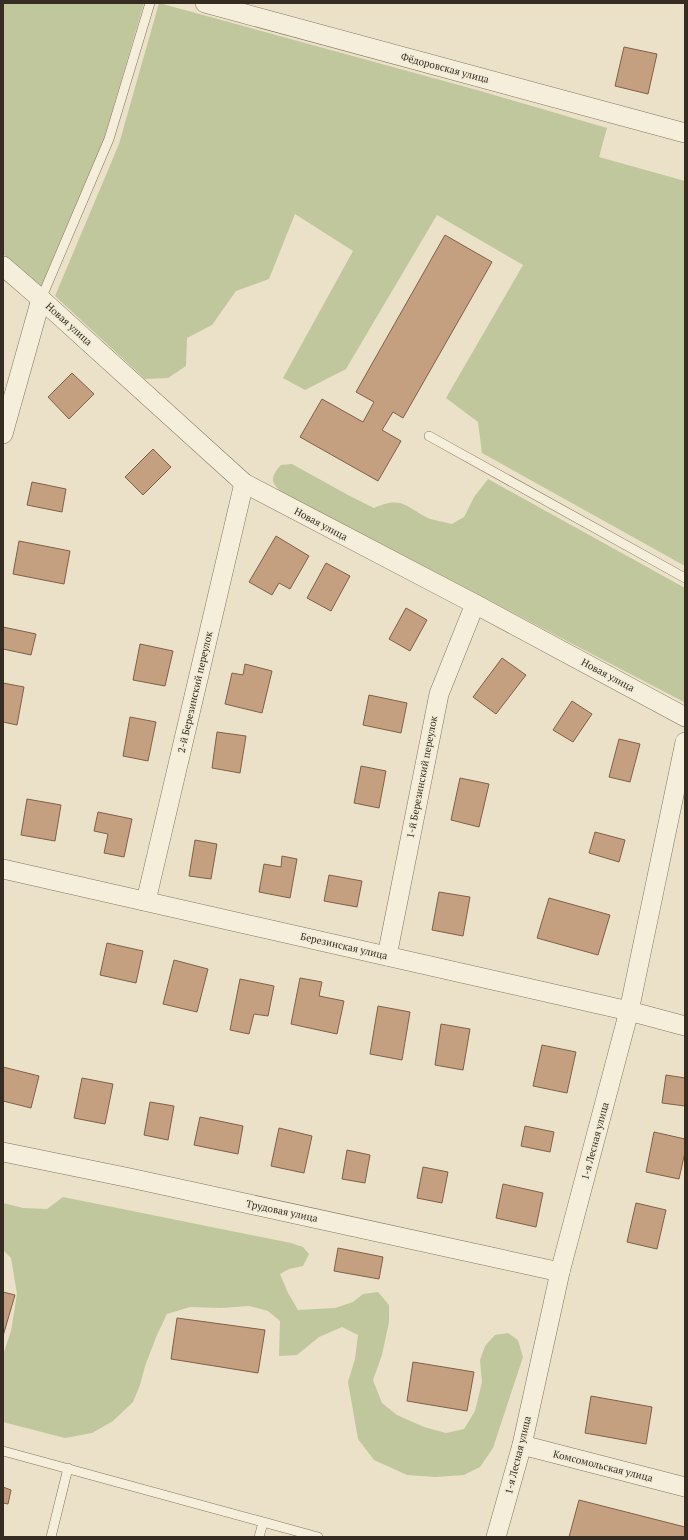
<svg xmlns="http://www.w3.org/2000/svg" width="688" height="1540" viewBox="0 0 688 1540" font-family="'PT Serif',serif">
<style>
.green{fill:#c0c79c}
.building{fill:#c4a081;stroke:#806047}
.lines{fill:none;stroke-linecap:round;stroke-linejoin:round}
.service-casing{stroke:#84745f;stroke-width:10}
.minor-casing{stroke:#84745f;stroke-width:20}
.service{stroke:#f5eeda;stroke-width:9}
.minor{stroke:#f5eeda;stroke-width:19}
.labels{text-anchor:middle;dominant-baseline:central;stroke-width:3.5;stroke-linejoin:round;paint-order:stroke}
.street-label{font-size:10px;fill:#362c21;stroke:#f2ebd6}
</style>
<rect width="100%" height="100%" fill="#eae1c8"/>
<!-- green -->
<g class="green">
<path d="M3,3h141l-40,136 -63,148 -38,-33z"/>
<path d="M159,3l318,87 130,38 -8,29 86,24v385l-203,-113 -4,-31 -32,-24 77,-133 -86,-50 -91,154 -41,21 -22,-12 70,-127 -58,-37 -26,65 -33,12 -24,34 -25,13 -1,28 -18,12 -23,1 -90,-83 64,-152z"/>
<path d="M292,464l56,31 26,13c30,-13 32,0 56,11 7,2 15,3 22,5l12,-7 10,-20 14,-18 197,109v109l-1,5 -401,-209c-13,-10 -13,-16 -2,-28z"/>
<path d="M63,1197l228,46 12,4 6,7 -6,12 -14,3 -9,5 8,19 10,17 37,-2 18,-6 10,-8 15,-2 11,13v17l-7,33 -9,25 9,23 15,12 27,12 22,6 18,-4 11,-18 7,-29 -2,-22 5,-14 10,-11 13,-2 10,7 5,17 -30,91 -13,19 -16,8 -29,2 -28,-2 -33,-15 -16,-21 -10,-57 7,-23 3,-24 -16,-8 -23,10 -22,18 -18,1 1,-35 -12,-10 -19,-5 -28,2 -31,-1 -23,7 -10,21 -12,31 -5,19 -7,17 -20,19 -21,12 -27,5 -62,-16v-67l8,-24 6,-37 -6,-36 -8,-8v-47l20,5 24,1z"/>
</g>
<!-- building -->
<g class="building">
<path d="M624,47l33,7 -9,40 -33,-8z"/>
<path d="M445,235l47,27 -89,156 -10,-6 -11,18 19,11 -23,40 -78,-44 22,-38 41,23 11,-20 -18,-10z"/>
<path d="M72,373l22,21 -25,25 -21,-22z"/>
<path d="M153,449l18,18 -28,28 -18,-18z"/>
<path d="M32,482l34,7 -4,23 -35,-7z"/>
<path d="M276,536l33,20 -19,33 -11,-6 -7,12 -23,-13z"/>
<path d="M19,541l51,10 -6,33 -51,-10z"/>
<path d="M326,563l24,13 -19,35 -24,-13z"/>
<path d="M406,608l21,12 -17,31 -21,-12z"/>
<path d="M3,627l33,7 -5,21 -28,-6z"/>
<path d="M140,644l33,7 -8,35 -32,-6z"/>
<path d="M502,658l24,17 -30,39 -23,-17z"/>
<path d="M245,664l27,7 -10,42 -37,-9 7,-31 11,2z"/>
<path d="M3,683l21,4 -7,38 -14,-3z"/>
<path d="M369,695l38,8 -6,30 -38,-8z"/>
<path d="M572,701l20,13 -19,28 -20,-12z"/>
<path d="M130,717l26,5 -8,39 -25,-5z"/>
<path d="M217,732l29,4 -6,37 -28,-5z"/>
<path d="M619,739l21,5 -10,38 -21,-5z"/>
<path d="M361,766l25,5 -7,37 -25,-5z"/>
<path d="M460,778l29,6 -10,43 -28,-7z"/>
<path d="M27,799l34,6 -6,36 -34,-6z"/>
<path d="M98,812l34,7 -8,38 -20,-4 4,-19 -14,-3z"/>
<path d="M595,832l30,8 -6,22 -30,-9z"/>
<path d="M195,840l22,4 -6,35 -22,-3z"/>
<path d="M282,856l15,3 -7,39 -31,-6 5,-28 17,3z"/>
<path d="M329,875l33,6 -5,26 -33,-6z"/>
<path d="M439,892l31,5 -7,39 -31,-6z"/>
<path d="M549,898l61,17 -12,40 -61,-17z"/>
<path d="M107,943l36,8 -7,32 -36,-8z"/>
<path d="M174,960l34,9 -11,43 -34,-8z"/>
<path d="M300,978l22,4 -3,14 25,5 -7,33 -46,-10z"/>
<path d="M240,979l34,7 -6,30 -14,-2 -5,20 -19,-4z"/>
<path d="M378,1006l32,6 -8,48 -32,-6z"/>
<path d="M441,1024l29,5 -7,41 -28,-5z"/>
<path d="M542,1045l34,7 -9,41 -34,-7z"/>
<path d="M3,1067l36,9 -8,32 -28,-7z"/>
<path d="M666,1075l19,3v28l-23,-3z"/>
<path d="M82,1078l31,6 -8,40 -31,-6z"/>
<path d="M150,1102l24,4 -6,34 -24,-5z"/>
<path d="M200,1117l43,9 -5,28 -44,-9z"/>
<path d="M525,1126l29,6 -4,20 -29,-6z"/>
<path d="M279,1128l33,8 -8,37 -33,-7z"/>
<path d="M654,1132l31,7v13l-6,27 -33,-7z"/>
<path d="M347,1150l23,5 -5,28 -23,-4z"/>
<path d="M423,1167l25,5 -6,31 -25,-5z"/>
<path d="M503,1184l40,9 -7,34 -40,-9z"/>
<path d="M636,1203l30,7 -9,39 -30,-7z"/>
<path d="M338,1248l45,9 -4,22 -45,-8z"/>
<path d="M3,1292l12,3 -12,41z"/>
<path d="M177,1318l88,12 -7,43 -87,-14z"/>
<path d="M413,1362l61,10 -7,39 -60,-10z"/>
<path d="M591,1396l61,11 -6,37 -61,-11z"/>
<path d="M3,1487l8,3 -3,14 -5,-1z"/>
<path d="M579,1500l106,27v10h-116z"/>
</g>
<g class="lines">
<defs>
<g id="service">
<path d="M41,299l68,-160 41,-136"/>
<path d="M429,436l256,142"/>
<path d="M3,1451l315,86"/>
<path d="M51,1537l17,-69"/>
<path d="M259,1537l4,-14"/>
</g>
<g id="minor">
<path d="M205,3l480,130"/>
<path d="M3,266l38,33 203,184 231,121 210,113"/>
<path d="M3,434l38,-135"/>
<path d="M3,869l626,142 56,15"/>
<path d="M146,901l98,-418"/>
<path d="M387,956l52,-262 36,-90"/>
<path d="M3,1152l127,26 430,94"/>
<path d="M522,1445l163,42"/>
<path d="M496,1537l26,-92 38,-173 69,-261 56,-269"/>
</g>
</defs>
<!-- service casing -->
<use href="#service" class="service-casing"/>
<!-- minor casing -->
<use href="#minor" class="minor-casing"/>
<!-- service -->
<use href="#service" class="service"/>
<!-- minor -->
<use href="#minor" class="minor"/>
</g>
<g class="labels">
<!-- street labels -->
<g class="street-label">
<text transform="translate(445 68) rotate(15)">Фёдоровская улица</text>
<text transform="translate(69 324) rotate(42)">Новая улица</text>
<text transform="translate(321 524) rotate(28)">Новая улица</text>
<text transform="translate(608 675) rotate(28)">Новая улица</text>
<text transform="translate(195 692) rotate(-77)">2-й Березинский переулок</text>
<text transform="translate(422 777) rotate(-79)">1-й Березинский переулок</text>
<text transform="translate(344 946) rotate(13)">Березинская улица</text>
<text transform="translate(595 1141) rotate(-75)">1-я Лесная улица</text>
<text transform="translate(282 1211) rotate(12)">Трудовая улица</text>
<text transform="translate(518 1455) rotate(-76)">1-я Лесная улица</text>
<text transform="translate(603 1466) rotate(14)">Комсомольская улица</text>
</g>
</g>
<!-- border -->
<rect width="688" height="1540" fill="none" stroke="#362c21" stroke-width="8"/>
</svg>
